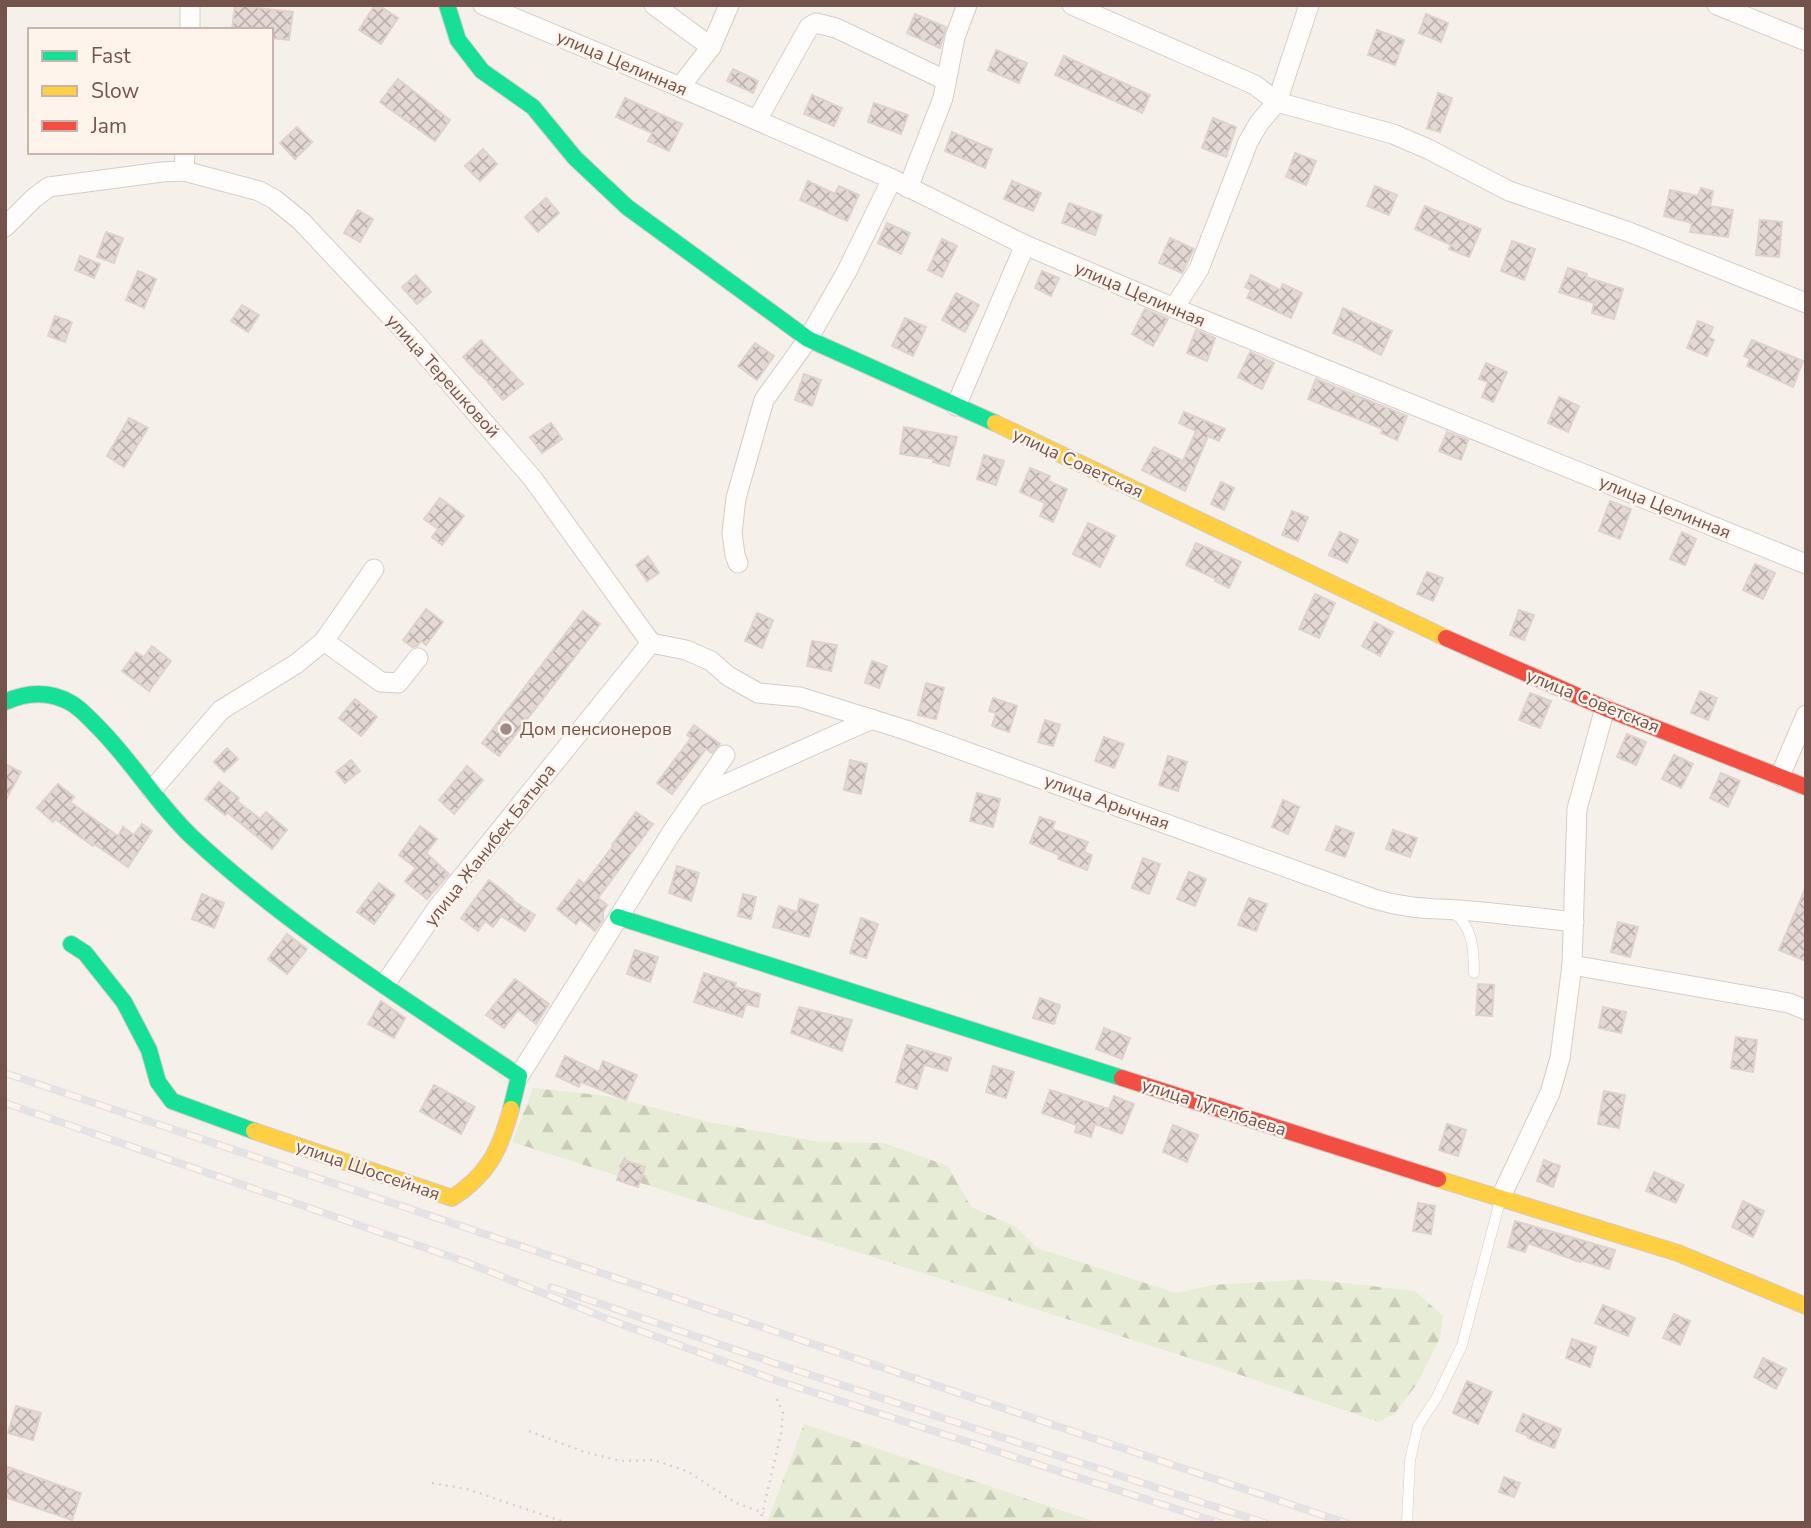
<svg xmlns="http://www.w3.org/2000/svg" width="1811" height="1528" viewBox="0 0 1811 1528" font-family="'Nunito Sans',sans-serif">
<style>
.forest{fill:url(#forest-firs)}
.building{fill:url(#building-cross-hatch);stroke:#dfd2cd;stroke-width:2}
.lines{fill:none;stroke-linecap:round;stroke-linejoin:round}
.lane-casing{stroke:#d5ccc8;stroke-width:11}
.street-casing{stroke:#d5ccc8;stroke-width:21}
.fast-casing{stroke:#d5cbc8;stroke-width:18}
.slow-casing{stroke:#d5cbc8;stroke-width:18}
.jam-casing{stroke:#d5cbc8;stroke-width:18}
.path{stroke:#dad0ce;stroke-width:2.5;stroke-dasharray:2 5;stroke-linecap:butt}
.lane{stroke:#fefdfc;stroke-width:10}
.street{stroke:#fefdfc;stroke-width:19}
.fast{stroke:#16e098;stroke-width:16}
.slow{stroke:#ffcf43;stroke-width:16}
.jam{stroke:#f24e42;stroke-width:16}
.rail-casing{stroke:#e4e2e5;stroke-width:8}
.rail{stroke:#fef4ec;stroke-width:5;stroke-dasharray:16;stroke-linecap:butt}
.poi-dot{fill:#a28a84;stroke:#fef4ec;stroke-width:2.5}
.labels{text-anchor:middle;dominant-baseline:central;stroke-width:5;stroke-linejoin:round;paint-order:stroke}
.street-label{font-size:18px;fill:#74534c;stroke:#fef4ec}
.poi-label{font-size:18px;fill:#74534c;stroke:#fef4ec;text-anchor:start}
</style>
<defs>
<pattern id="forest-firs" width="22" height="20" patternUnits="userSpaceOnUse" patternTransform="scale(1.75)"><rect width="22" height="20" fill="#e7ecd6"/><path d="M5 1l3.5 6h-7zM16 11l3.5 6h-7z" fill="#caccb9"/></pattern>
<pattern id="building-cross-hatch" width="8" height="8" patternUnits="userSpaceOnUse" patternTransform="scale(1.75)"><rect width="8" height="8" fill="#e3d8d3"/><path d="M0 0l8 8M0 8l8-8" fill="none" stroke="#bdb2ad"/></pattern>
</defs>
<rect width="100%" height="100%" fill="#f6f0eb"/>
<!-- forest -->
<g class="forest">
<path d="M533,1088l75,8 101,26 111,20 64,1 64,23 23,41 45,20 21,21 139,45 37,-8 95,-6 107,12 28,25 -3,22 -23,46 -23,30 -15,8 -162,-55 -705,-225z"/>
<path d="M804,1424l295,99h-332z"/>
</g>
<!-- building -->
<g class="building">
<path d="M235,5h23v3l35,4 -4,28 -18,-2v-8h-39z"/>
<path d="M375,5h3l20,13 -17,26 -22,-14z"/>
<path d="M915,14l31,13 -6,21 -33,-15z"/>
<path d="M1426,14l22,9 -7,19 -22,-9z"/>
<path d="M1377,30l27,10 -9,25 -27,-10z"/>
<path d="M996,50l31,13 -8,20 -31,-13z"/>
<path d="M1064,56l86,39 -8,18 -87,-38z"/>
<path d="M733,69l25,12 -5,12 -26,-12z"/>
<path d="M398,79l52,41 -15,21 -55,-39z"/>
<path d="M1438,93l14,5 -12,34 -13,-4z"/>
<path d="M812,95l30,13 -8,18 -30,-12z"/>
<path d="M625,98l57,26 -13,27 -21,-10 4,-8 -36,-16z"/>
<path d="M874,103l34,12 -7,19 -33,-12z"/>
<path d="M1213,118l23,9 -10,30 -24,-9z"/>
<path d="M297,127l15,15 -17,17 -15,-16z"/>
<path d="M952,132l40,17 -7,19 -40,-17z"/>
<path d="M483,149l14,15 -17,17 -15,-15z"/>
<path d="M1295,153l21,8 -10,24 -20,-8z"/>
<path d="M808,181l27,13 4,-8 20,9 -12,26 -47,-21z"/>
<path d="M1012,181l29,12 -8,18 -29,-12z"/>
<path d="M1375,186l22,9 -8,20 -22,-9z"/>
<path d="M1701,188l12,3 -3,15 23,4 -5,27 -38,-5 2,-9 -28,-7 6,-26 28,6z"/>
<path d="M546,198l13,15 -21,19 -13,-15z"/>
<path d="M1069,203l33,12 -7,20 -33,-12z"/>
<path d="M1425,206l56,23 -12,28 -20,-8 2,-4 -36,-16z"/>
<path d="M358,210l15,9 -13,23 -16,-9z"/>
<path d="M1760,220l22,2 -3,35 -23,-2z"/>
<path d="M887,223l23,10 -9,21 -23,-11z"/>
<path d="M106,232l17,6 -9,25 -17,-6z"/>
<path d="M1170,238l24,11 -12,24 -23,-10z"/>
<path d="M942,239l15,7 -15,31 -14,-7z"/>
<path d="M1512,241l23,8 -11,31 -23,-9z"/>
<path d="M80,256l20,8 -6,14 -19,-8z"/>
<path d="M1568,268l19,6 -1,3 37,12 -9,30 -22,-6 2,-10 -35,-11z"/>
<path d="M138,271l18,8 -12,29 -18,-8z"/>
<path d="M1042,271l17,7 -8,18 -16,-8z"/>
<path d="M416,275l15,17 -14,12 -15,-17z"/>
<path d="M1251,275l29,15 3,-6 19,9 -11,25 -44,-20 4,-8 -6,-3z"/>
<path d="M956,293l23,12 -14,27 -23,-12z"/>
<path d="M242,305l17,10 -11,17 -17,-11z"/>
<path d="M1343,308l49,23 -11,24 -17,-8 1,-1 -32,-13z"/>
<path d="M1145,309l23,10 -15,27 -21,-12z"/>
<path d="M55,316l17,6 -7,20 -17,-6z"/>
<path d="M905,318l21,9 -13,29 -21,-10z"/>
<path d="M1698,321l15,6 -4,10 5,3 -7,16 -20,-8z"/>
<path d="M1196,330l19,8 -8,23 -20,-8z"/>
<path d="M481,340l42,44 -20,16 -22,-26 -1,1 -17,-18z"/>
<path d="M1752,340l51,21 -10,26 -46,-21 3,-7 -6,-3z"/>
<path d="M755,343l19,13 -17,24 -19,-14z"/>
<path d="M1250,352l24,11 -12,26 -24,-12z"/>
<path d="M1486,363l21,9 -14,30 -11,-5 6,-15 -9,-3z"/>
<path d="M804,374l17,6 -9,26 -17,-6z"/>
<path d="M1316,379l91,37 -10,24 -16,-7 2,-4 -75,-30z"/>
<path d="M1559,397l20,9 -11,26 -20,-9z"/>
<path d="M1184,412l41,17 -6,12 -11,-5 -23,55 -43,-21 12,-23 29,14 13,-30 -17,-8z"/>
<path d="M129,418l19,10 -24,39 -17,-11z"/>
<path d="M551,423l11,16 -20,14 -12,-16z"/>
<path d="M904,427l53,10 -8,29 -16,-4 1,-3 -34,-5z"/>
<path d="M1447,432l21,8 -7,20 -22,-9z"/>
<path d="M984,455l20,6 -8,24 -19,-6z"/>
<path d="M1030,468l20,8 -2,5 19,8 -14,33 -13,-6 5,-13 -25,-11z"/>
<path d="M1221,482l13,6 -10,22 -13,-6z"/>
<path d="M440,498l24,18 -22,29 -10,-8 6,-8 -14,-10z"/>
<path d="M1610,501l21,8 -11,30 -21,-8z"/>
<path d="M1292,511l16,6 -10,24 -16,-6z"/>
<path d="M1088,523l27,13 -15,31 -27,-13z"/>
<path d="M1340,532l18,8 -11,23 -18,-8z"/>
<path d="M1682,532l14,7 -11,26 -15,-6z"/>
<path d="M1196,543l45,19 -12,26 -14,-7 1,-2 -30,-14z"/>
<path d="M648,556l11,17 -12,8 -11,-16z"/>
<path d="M1755,564l20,9 -12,26 -20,-9z"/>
<path d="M1427,572l16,6 -10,23 -16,-7z"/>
<path d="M1315,594l20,9 -16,35 -20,-9z"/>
<path d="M426,609l17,13 -17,23 -5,-4 -4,5 -5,1 -9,-7z"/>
<path d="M1519,610l15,5 -10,25 -14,-5z"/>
<path d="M583,611l17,13 -101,132 -17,-13z"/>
<path d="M757,613l16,7 -11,28 -17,-7z"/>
<path d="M1375,622l18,10 -13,24 -18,-10z"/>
<path d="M812,641l25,4 -6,26 -24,-5z"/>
<path d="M152,646l19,15 -22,30 -27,-20 14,-19 8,5z"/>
<path d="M872,661l15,5 -8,22 -14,-5z"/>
<path d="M926,683l18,5 -8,31 -18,-4z"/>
<path d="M1700,691l17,7 -9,22 -17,-7z"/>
<path d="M1530,693l21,8 -11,27 -21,-8z"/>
<path d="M993,698l24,8 -8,26 -17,-6 4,-13 -7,-2z"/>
<path d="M355,699l22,18 -16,19 -22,-18z"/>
<path d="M1045,720l15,5 -7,21 -15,-4z"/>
<path d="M694,725l26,19 -8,9 -6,-4 -34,45 -15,-11 34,-45 -4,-3z"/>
<path d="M1627,734l19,8 -10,23 -19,-8z"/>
<path d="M1104,737l20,7 -10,24 -19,-7z"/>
<path d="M227,748l11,11 -14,13 -10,-10z"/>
<path d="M1674,755l19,9 -12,24 -19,-9z"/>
<path d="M1168,756l19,6 -9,29 -19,-6z"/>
<path d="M351,760l9,11 -15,12 -9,-11z"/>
<path d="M850,760l17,4 -6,30 -17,-4z"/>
<path d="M5,764l16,8 -16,29z"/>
<path d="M467,766l16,14 -29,34 -15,-14z"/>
<path d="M1721,773l19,8 -12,26 -18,-9z"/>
<path d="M219,782l20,16 -2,3 23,18 6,-7 21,18 -15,19 -44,-36 -3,2 -20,-16z"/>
<path d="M58,784l16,13 -4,5 48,34 5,-9 11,8 8,-11 10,7 -24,36 -34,-23 -1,2 -38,-27 -2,3 -16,-14z"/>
<path d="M977,793l23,6 -7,28 -23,-6z"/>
<path d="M1283,800l16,7 -11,27 -16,-7z"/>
<path d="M636,812l17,12 -55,74 9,7 -4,7v8l-8,11 -15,-12 -4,5 -19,-15 22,-29 5,4 29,-38 -1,-1z"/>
<path d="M1040,817l15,5 -3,7 36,13 -4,10 8,3 -5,15 -29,-11 1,-4 -29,-12z"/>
<path d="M420,826l17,13 -11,14 23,21 -22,25 -22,-18 11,-13 -17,-13z"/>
<path d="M1336,826l18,7 -9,24 -19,-7z"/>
<path d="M1393,830l24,8 -7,19 -24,-8z"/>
<path d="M1143,858l17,6 -11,30 -17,-6z"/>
<path d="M677,866l22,7 -8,28 -22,-8z"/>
<path d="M1189,872l17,7 -11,27 -18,-7z"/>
<path d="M489,880l24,19 -1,1 23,15 -10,16 -24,-15 -8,11 -8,-6 -7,10 -17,-13z"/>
<path d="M379,883l16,12 -21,29 -17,-12z"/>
<path d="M1806,887v74l-27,-11z"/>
<path d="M202,894l22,9 -10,25 -22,-9z"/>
<path d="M743,894l13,3 -5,22 -13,-3z"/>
<path d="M1249,898l18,6 -11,27 -18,-6z"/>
<path d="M800,899l18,6 -9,32 -36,-10 6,-21 18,6z"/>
<path d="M861,918l17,6 -12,34 -16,-5z"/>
<path d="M1618,922l20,5 -8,30 -19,-5z"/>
<path d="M287,934l20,15 -20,25 -19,-15z"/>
<path d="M635,950l23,7 -8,25 -23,-8z"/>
<path d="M704,973l32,10 -1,4 25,7 -2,13 -12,-3 -4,13 -48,-15z"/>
<path d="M515,979l34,25 -13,20 -18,-14 -14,18 -18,-13z"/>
<path d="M1478,984l16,1 -2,31 -16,-1z"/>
<path d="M1040,998l20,7 -6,19 -21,-6z"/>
<path d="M381,1001l24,17 -11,20 -26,-14z"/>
<path d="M799,1007l53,13 -10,31 -51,-18z"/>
<path d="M1603,1007l23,5 -5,21 -22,-5z"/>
<path d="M1104,1028l26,10 -8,21 -26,-10z"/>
<path d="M1736,1037l21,3 -4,32 -22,-4z"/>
<path d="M907,1045l44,13 -4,13 -23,-6 -7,24 -21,-7z"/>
<path d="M565,1056l34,16 4,-11 34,14 -11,25 -45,-18 -2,5 -23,-11z"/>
<path d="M993,1066l21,6 -8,26 -20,-6z"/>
<path d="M434,1085l41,22 -14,27 -41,-23z"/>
<path d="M1050,1090l59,19 5,-13 20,8 -12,30 -27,-10 -4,13 -16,-5 2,-7 -35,-12z"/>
<path d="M1604,1091l21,4 -6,33 -21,-4z"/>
<path d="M1447,1124l19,6 -8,26 -19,-6z"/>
<path d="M1173,1125l25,10 -11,27 -24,-10z"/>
<path d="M624,1160l21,7 -7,20 -21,-7z"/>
<path d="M1544,1160l16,6 -7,21 -16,-6z"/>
<path d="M1654,1172l30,13 -8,18 -30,-12z"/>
<path d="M1743,1201l21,10 -11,26 -21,-10z"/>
<path d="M1418,1203l17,3 -4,28 -18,-3z"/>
<path d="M1515,1221l100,29 -6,19 -29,-9v2l-52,-19 -3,9 -17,-5z"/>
<path d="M1603,1305l32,13 -7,18 -33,-13z"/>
<path d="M1674,1314l16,7 -10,24 -17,-7z"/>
<path d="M1572,1339l24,8 -6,20 -24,-9z"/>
<path d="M1763,1358l23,11 -10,20 -22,-12z"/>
<path d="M1467,1381l25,11 -14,32 -25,-11z"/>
<path d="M16,1406l25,7 -8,27 -25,-7z"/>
<path d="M1523,1414l38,15 -7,19 -26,-10v-2l-12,-5z"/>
<path d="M8,1467l73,26 -9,27 -67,-23v-22z"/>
<path d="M1504,1477l16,6 -6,14 -15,-5z"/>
</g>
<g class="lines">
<defs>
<g id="lane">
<path d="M1452,912c21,13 22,38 22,61"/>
<path d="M1407,1523l3,-63 8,-34 19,-29 25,-52 38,-144"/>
</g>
<g id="street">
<path d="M483,5l197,82 212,92 133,66 149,63 632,256"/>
<path d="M654,5l57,42"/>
<path d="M1072,5l183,80 22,17 116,32 35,15 81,42 120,41 177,71"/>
<path d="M1717,5l89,36"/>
<path d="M190,30v-25"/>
<path d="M680,87l31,-40 18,-42"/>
<path d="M757,120l52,-93 7,-4 20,5 109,52"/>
<path d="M184,171l1,-19"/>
<path d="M908,188l35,-90 12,-61 12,-32"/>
<path d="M5,227l29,-29 15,-11 113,-15 22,-1 75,20 15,8 27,22 110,117 122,141 118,164"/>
<path d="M1174,308l25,-39 49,-127 11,-19 18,-21 32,-97"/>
<path d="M956,406l69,-161"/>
<path d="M738,563l-3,-8 -3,-22 4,-35 28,-98 44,-61 38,-66 46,-94"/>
<path d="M324,641l57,41 17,1 20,-25"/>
<path d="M651,643l35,7 25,11 17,15 30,17 42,4 106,33 468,169c36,11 61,9 97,12 34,3 68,7 103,11"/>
<path d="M1780,776l26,-61"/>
<path d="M152,790l69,-80 75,-46 28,-23 50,-72"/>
<path d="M697,797l175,-78"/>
<path d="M1572,965l217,38 17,7"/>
<path d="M385,984l53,-77 213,-264"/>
<path d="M519,1076l153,-244 53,-77"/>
<path d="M1500,1199l50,-106 10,-35 12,-93 5,-156 28,-101"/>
</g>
<g id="fast">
<path d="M447,5l11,35 24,31 51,36 42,51 52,49 181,132 187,84"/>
<path d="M5,702c22,-10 45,-11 66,1 9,5 17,14 24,21 36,35 61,79 97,113 99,92 216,164 327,239l-8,33"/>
<path d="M618,917l504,161"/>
<path d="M71,944l14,9 39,49 25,48 9,32 14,19 82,30"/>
</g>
<g id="slow">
<path d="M995,423l451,215"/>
<path d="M254,1131l198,67c36,-23 48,-48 59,-89"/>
<path d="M1438,1179l240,74 128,53"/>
</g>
<g id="jam">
<path d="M1446,638l159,70 201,79"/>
<path d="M1122,1078l316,101"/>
</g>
</defs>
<!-- lane casing -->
<use href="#lane" class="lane-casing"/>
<!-- street casing -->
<use href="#street" class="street-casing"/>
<!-- fast casing -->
<use href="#fast" class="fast-casing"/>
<!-- slow casing -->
<use href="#slow" class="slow-casing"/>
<!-- jam casing -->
<use href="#jam" class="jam-casing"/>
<!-- path -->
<g class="path">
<path d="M529,1431l55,21 37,9 33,-1 33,11 49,32 28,10"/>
<path d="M432,1483l35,6 100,34"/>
<path d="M760,1523l21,-89 2,-21 -7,-16"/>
</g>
<!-- lane -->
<use href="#lane" class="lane"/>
<!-- street -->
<use href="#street" class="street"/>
<!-- fast -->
<use href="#fast" class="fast"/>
<!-- slow -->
<use href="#slow" class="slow"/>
<!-- jam -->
<use href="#jam" class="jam"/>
<defs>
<g id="rail">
<path d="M5,1073l1341,450"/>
<path d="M5,1103l461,159 139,56 167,61 448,144"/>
<path d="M551,1287l223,76 491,160"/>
</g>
</defs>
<!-- rail casing -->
<use href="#rail" class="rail-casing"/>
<!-- rail -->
<use href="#rail" class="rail"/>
</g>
<!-- markers -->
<circle class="poi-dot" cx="506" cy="729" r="7"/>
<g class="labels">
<!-- street labels -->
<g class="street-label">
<text transform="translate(622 63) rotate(23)">улица Целинная</text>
<text transform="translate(1140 294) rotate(23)">улица Целинная</text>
<text transform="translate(443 376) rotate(48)">улица Терешковой</text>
<text transform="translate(1078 463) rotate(25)">улица Советская</text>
<text transform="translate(1665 507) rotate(22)">улица Целинная</text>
<text transform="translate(1593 701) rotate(22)">улица Советская</text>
<text transform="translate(1107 802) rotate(20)">улица Арычная</text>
<text transform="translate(490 845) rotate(-52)">улица Жанибек Батыра</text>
<text transform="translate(1214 1107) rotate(18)">улица Тугелбаева</text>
<text transform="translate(368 1170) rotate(19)">улица Шоссейная</text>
</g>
<!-- poi labels -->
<g class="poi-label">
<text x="520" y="729">Дом пенсионеров</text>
</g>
</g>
<!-- border -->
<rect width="1811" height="1528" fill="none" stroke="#74534c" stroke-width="14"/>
<!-- legend -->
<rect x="28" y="28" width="245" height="126" fill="#fef4ec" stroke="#c7b4ac" stroke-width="2"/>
<rect x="42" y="51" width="35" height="10" fill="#16e098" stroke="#c7b4ac" stroke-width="2"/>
<text x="91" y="63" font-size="21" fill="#74534c">Fast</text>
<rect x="42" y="86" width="35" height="10" fill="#ffcf43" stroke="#c7b4ac" stroke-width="2"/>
<text x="91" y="98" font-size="21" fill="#74534c">Slow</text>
<rect x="42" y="121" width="35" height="10" fill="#f24e42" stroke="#c7b4ac" stroke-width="2"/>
<text x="91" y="133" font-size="21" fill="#74534c">Jam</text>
</svg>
